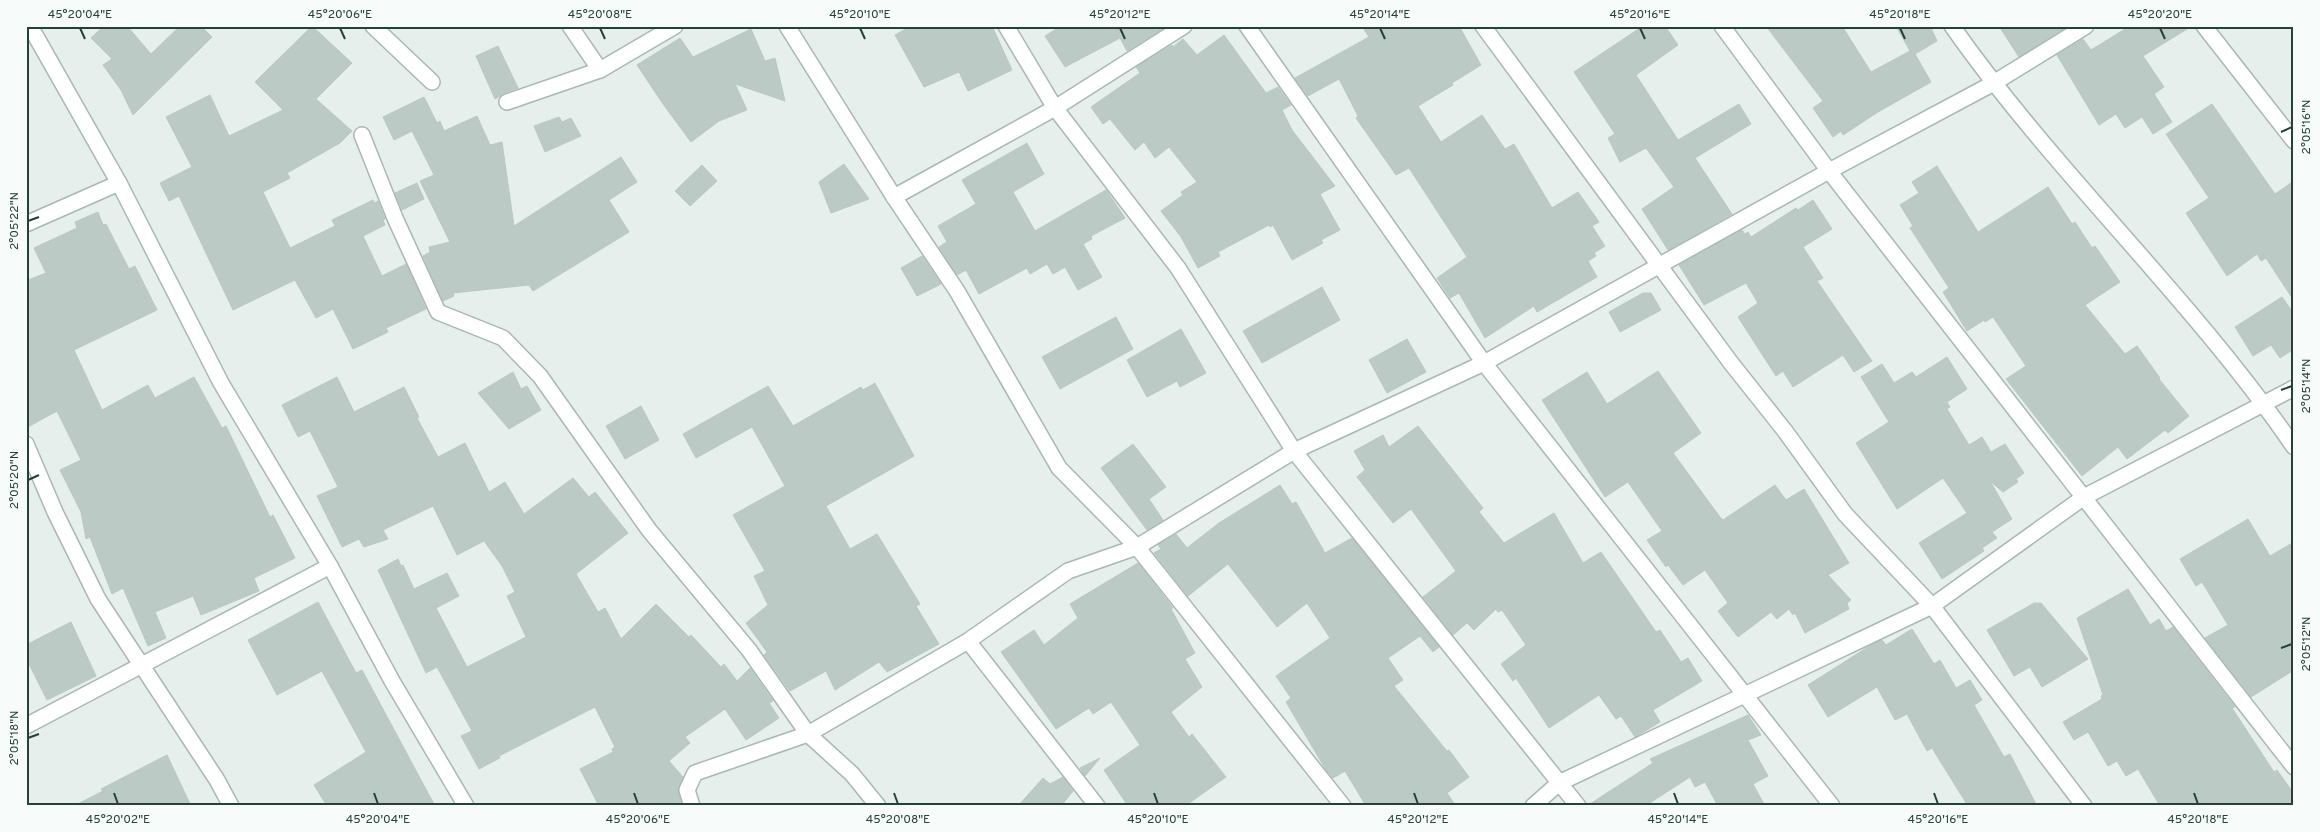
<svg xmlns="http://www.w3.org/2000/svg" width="2320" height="832" viewBox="0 0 2320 832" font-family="Overpass,sans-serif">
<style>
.building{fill:#bbcac4;stroke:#b8c9c2}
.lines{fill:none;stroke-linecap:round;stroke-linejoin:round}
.minor-casing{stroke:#a8b8b2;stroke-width:18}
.minor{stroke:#fff;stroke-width:15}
.ticks{fill:none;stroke:#24423a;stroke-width:2}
.neatline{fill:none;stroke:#24423a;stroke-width:2}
.ticks-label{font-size:12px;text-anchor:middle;fill:#24423a}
</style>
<rect width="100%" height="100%" fill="#e6efeb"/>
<!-- building -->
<g class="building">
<path d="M104,26h23l24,28 29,-28h21l11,11 -79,78 -12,-25 -18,-25 9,-6 -21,-21z"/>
<path d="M312,26l40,37 -36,36 36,32 -12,12 -53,30 3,5 -27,14 27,56 45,-22 -3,-6 41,-20 1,3 4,-2 7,18 -2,1 2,5 -22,11 19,40 24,-12 20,45 -40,19 2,4 -35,17 -20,-40 -17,9 -21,-38 -62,30 -54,-114 -10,5 -9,-18 32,-16 -26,-50 44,-22 19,41 54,-26 -28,-28z"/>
<path d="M911,26h81l20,44 -44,21 -9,-19 -35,15 -29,-52z"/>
<path d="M1061,26h99l2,3 -35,22 -7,-13 -55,29 -20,-31z"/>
<path d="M1362,26h97l22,39 -29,18 1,2 -35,21 23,36 41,-27 23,34 9,-5 38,64 26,-16 21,30 -7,4 13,20 -11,7 2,3 -8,5 9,16 -60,35 -3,-6 -49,32 -26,-45 -9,5 -13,-20 30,-21 -58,-89 -13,7 -40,-57 2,-2 -19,-37 -31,17 -13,-18 74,-41z"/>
<path d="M1643,26h22l13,19 -42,30 42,65 61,-36 12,20 -56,34 37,56 -64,36 -26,-41 32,-22 -28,-39 -26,14 -12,-24 7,-4 -41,-62z"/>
<path d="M1766,26h76l29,46 39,-21 -14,-25h34l7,15 -22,13 16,28 -53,30 -35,23 -2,-4 -8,6 -20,-29 10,-7z"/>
<path d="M1999,26h69l-49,31z"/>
<path d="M2130,26h62l-49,30 21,31 -10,7 18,28 -19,12 -11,-17 -17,11 -9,-14 -17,11 -42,-70 26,-16 8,11z"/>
<path d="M751,29l14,32 10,-3 10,43 -50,-17 12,26 -28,11 -28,21 -28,-38 -26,-39 43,-27 13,19z"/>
<path d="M1224,35l42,58 12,-6 13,18 -9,5 10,20 43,56 -15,8 20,36 -19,10 2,3 -31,17 -19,-35 -3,2 -1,-2 -51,27 2,4 -22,12 -17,-31 -20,-26 22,-16 -2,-3 16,-10 -28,-35 -14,11 -11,-16 -9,8 -25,-31 -7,5 -12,-17 49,-34 -4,-6 36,-22 1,2 10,-8 14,16z"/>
<path d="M498,46l20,42 -14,5 -9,6 -19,-43z"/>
<path d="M424,97l13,26 3,-2 4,10 33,-15 13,29 12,-3 12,84 107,-69 16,25 -28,18 20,32 -96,59 -4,-6 -76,8 1,3 -11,5 -20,-45 7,-4 -1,-5 21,-5 -30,-61 14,-6 -22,-44 -18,9 -11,-23z"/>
<path d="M2212,104l63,90 19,-13v120l-28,-43 -5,3 -4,-7 -30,22 -41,-63 23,-15 -43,-64z"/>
<path d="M559,117l3,5 9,-4 10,18 -36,16 -11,-26z"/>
<path d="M1027,143l17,31 -31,18 22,39 71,-41 19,28 -34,18 1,3 -9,5 19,33 -24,13 -13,-23 -12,7 -6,-10 -17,10 -3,-6 -48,26 -13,-24 -9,5 -18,-28 8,-5 -9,-16 38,-22 -14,-24z"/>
<path d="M844,164l25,35 -38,14 -12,-31z"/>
<path d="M702,165l15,16 -27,25 -15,-15z"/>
<path d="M1937,166l41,66 70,-45 24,37 3,-2 17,26 3,-2 25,36 -35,23 40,49 12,-8 23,32 -1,1 30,37 -21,17 -3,-3 -38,29 -9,-12 -36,29 -76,-97 20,-13 -33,-49 -8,5 -1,-2 -17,11 -24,-39 6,-4 -39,-60 3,-2 -13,-21 19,-12 -7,-11z"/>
<path d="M417,183l7,16 -22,11 -7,-17z"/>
<path d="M1813,200l19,29 -29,18 20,31 -6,3 55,80 -18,11 -11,-17 -50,32 -10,-16 -7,5 -38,-59 20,-14 -12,-20 -42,22 -25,-40 63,-35 3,4 3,-2 3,5 45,-29 2,2z"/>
<path d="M98,212l5,13 3,-1 23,45 6,-3 22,44 -83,40 28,60 46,-25 7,13 39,-21 28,51 4,-2 44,91 3,-2 22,43 -41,20 5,13 -58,24 -8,-19 -38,16 11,26 -18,8 -25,-58 -11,6 -22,-57 -4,2 -5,-27 -21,-42 21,-10 -24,-49 -31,17v-147l20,-8 -12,-25 43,-20 -2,-6z"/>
<path d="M922,256l19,28 -24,12 -16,-28z"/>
<path d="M1322,287l18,33 -78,43 -19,-32z"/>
<path d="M1643,293h8l10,17 -41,22 -11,-20z"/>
<path d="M2282,297l12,17v35l-14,9 -9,-13 -18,11 -18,-29z"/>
<path d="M1116,317l17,32 -73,40 -18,-32z"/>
<path d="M1181,329l25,44 -26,14 -3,-6 -30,16 -20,-37z"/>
<path d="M1407,339l19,33 -39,21 -18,-33z"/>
<path d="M1947,357l20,32 -20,13 3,5 -3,2 22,36 13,-8 9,15 14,-8 19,29 -8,6 2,3 -15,10 -13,-11 22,38 -20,13 5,6 -15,10 2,3 -42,28 -23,-36 48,-30 -24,-35 -46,31 -41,-66 33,-21 -28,-45 21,-13 12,19 18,-11 4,5z"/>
<path d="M1658,371l43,62 -28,20 47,64 3,3 52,-35 11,15 18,-11 45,74 -21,12 23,25 -4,3 2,6 -44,24 -10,-20 -2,2 -4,-6 -12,10 -6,-7 -33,25 -20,-26 10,-8 -23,-33 -22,15 -15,-20 -2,2 -19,-27 15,-9 -34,-49 -23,15 -63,-97 45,-28 20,32z"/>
<path d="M513,372l8,17 6,-3 14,24 -32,19 -31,-36z"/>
<path d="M337,377l17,35 50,-25 15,30 -2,1 21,39 27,-14 24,49 16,-10 19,32 49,-36 16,19 6,-5 33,41 -52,41 22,38 7,-4 16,31 35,-35 33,33 2,-2 30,32 3,-3 13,17 13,-13 23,33 -4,2 10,15 -33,22 -21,-31 -40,28 5,6 -21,18 14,16 -5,13 4,16h-83l-19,-37 33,-17 -1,-3 3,-2 -20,-40 -96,49 1,2 -21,11 -18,-33 11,-5 -35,-64 -11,6 -48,-103 20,-11 3,7 2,-1 11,24 33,-16 12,23 -23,12 31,59 59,-30 -19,-41 8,-4 -13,-26 -18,-25 -27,14 -24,-49 -50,24 5,9 -24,8 -5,-8 -17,8 -25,-51 21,-9 -28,-56 -12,6 -16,-32z"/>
<path d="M875,383l39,73 -88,50 24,43 27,-15 43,70 -4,2 23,38 -52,28 -8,-10 -44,28 -9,-19 -36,20 -26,-36 3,-3 -21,-29 22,-18 -14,-29 11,-5 -32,-56 52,-29 -33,-59 -56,31 -13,-24 85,-48 25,40 68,-39 2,3z"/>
<path d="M641,406l18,34 -34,19 -19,-33z"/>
<path d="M1418,426l65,82 -4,4 25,31 50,-30 29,50 18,-11 55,80 4,-2 21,32 7,-4 14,23 -49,29 7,12 -25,15 -14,-21 -5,3 -17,-24 -50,33 -33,-50 -3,3 -12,-17 25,-19 -24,-35 -4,2 -2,-3 -22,21 -7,-7 -14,12 -30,-38 33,-26 -45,-62 -18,14 -36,-46 8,-7 -11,-19 29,-16 6,12z"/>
<path d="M1133,444l33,43 -17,12 14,21 -16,10 -46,-62z"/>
<path d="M1280,485l12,19 4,-2 29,51 27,-15 87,109 -6,5 -13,-16 -32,22 15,22 -9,6 53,65 2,-1 20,27 -22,16 9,13h-90l-21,-35 -12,7 -7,-8 -40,-68 5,-4 -15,-22 54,-38 -23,-35 -30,24 -49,-63 -40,32 -34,-43 7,-4 -3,-4 18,-11 11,14 32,-25z"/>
<path d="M2248,519l22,37 24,-14v128l-43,27 -46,-59 23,-13 -26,-43 -6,4 -16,-27z"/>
<path d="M1138,563l35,45 -2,1 24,44 -10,6 17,28 -31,25 18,25 3,-3 34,43 -41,29h-57l-24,-36 36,-25 -29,-43 -18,12 -4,-6 -33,21 -55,-77 33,-22 10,15 34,-27 -8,-14z"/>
<path d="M2128,589l22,36 9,-6 7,12 7,-4 62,80 -3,1 42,64 3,-2 17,24v12h-134l-22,-37 -12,7 -9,-15 -9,5 -20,-34 -14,8 -11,-18 39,-23 -1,-3 2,-1 -26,-77z"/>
<path d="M318,602l38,71 6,-3 73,136h-108l-13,-21 52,-33 -44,-81 -45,24 -29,-55z"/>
<path d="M2034,603h7l47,56 -46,28 -12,-20 -16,9 -27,-46z"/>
<path d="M71,622l25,54 -49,24 -21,-42v-13z"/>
<path d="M1912,629l22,35 6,-4 16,28 14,-8 12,20 -8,5 30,52 6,-3 27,52h-69l-36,-58 -5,3 -20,-37 -12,6 -18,-33 -49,30 -20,-32 63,-40 11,-5 4,5z"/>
<path d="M1748,715l13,20 -13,5 20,36 -15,8 12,22h-47l-13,-24 -10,5 -5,-10 -45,29h-58l66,-43 -3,-4z"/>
<path d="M167,755l24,51h-117l29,-15 -2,-2z"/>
<path d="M1100,758l-15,18 -5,-8z"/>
<path d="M1063,777l10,14 -12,15h-43l25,-28 7,6z"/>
</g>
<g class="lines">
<defs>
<g id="minor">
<path d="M30,26l89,157 102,200 109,183 62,115 74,125"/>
<path d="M373,26l59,56"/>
<path d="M570,26l30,44"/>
<path d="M787,26l107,171 63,94 102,177 78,79 206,259"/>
<path d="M1006,26l49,82 123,160 116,183 284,355"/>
<path d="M1247,26l237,337 348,443"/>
<path d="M1483,26l248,337 54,68 60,83 87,92 152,200"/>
<path d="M1722,26l107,145 465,596"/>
<path d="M1952,26c104,148 239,271 342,421"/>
<path d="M2204,26l90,115"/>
<path d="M507,102l93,-32 75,-44"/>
<path d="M362,135l33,83 43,94 65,26 37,38 109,154 100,120 59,84 44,40 26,32"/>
<path d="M894,197l161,-89 129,-82"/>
<path d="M26,224l93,-41"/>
<path d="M26,444l29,68 43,87 119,181 14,26"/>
<path d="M968,641l129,165"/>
<path d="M26,726l304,-160"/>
<path d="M692,806l-5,-16 8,-17 113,-39 160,-93 100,-70 69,-24 157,-96 190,-88 345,-192 163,-87 94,-58"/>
<path d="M1533,806l26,-23 373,-177 152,-109 210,-109"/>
</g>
</defs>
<!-- minor casing -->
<use href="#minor" class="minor-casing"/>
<!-- minor -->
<use href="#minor" class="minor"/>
</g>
<!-- ticks -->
<path class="ticks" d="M80,28l5,11M340,28l5,11M600,28l5,11M860,28l5,11M1120,28l5,11M1380,28l5,11M1640,28l5,11M1900,28l5,11M2160,28l5,11M2281,132l11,-5M28,221l11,-4M2281,390l11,-4M28,480l11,-5M2281,648l11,-4M28,738l11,-4M114,793l4,11M374,793l4,11M634,793l4,11M894,793l4,11M1154,793l4,11M1414,793l4,11M1674,793l4,11M1934,793l4,11M2194,793l4,11"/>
<!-- border -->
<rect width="2320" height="832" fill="none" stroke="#f7fbf9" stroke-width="55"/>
<rect x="28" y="28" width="2264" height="776" class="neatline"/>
<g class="ticks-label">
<text x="80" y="18">45°20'04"E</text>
<text x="340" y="18">45°20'06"E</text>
<text x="600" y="18">45°20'08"E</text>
<text x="860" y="18">45°20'10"E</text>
<text x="1120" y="18">45°20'12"E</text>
<text x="1380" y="18">45°20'14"E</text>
<text x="1640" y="18">45°20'16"E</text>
<text x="1900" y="18">45°20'18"E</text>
<text x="2160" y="18">45°20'20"E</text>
<text transform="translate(2306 127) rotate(-90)" y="4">2°05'16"N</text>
<text transform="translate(14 221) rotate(-90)" y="4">2°05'22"N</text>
<text transform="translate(2306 386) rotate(-90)" y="4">2°05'14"N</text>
<text transform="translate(14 480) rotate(-90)" y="4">2°05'20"N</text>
<text transform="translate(2306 644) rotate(-90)" y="4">2°05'12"N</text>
<text transform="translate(14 738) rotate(-90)" y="4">2°05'18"N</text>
<text x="118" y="823">45°20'02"E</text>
<text x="378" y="823">45°20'04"E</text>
<text x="638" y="823">45°20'06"E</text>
<text x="898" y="823">45°20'08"E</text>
<text x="1158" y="823">45°20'10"E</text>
<text x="1418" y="823">45°20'12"E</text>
<text x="1678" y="823">45°20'14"E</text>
<text x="1938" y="823">45°20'16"E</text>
<text x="2198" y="823">45°20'18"E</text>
</g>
</svg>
